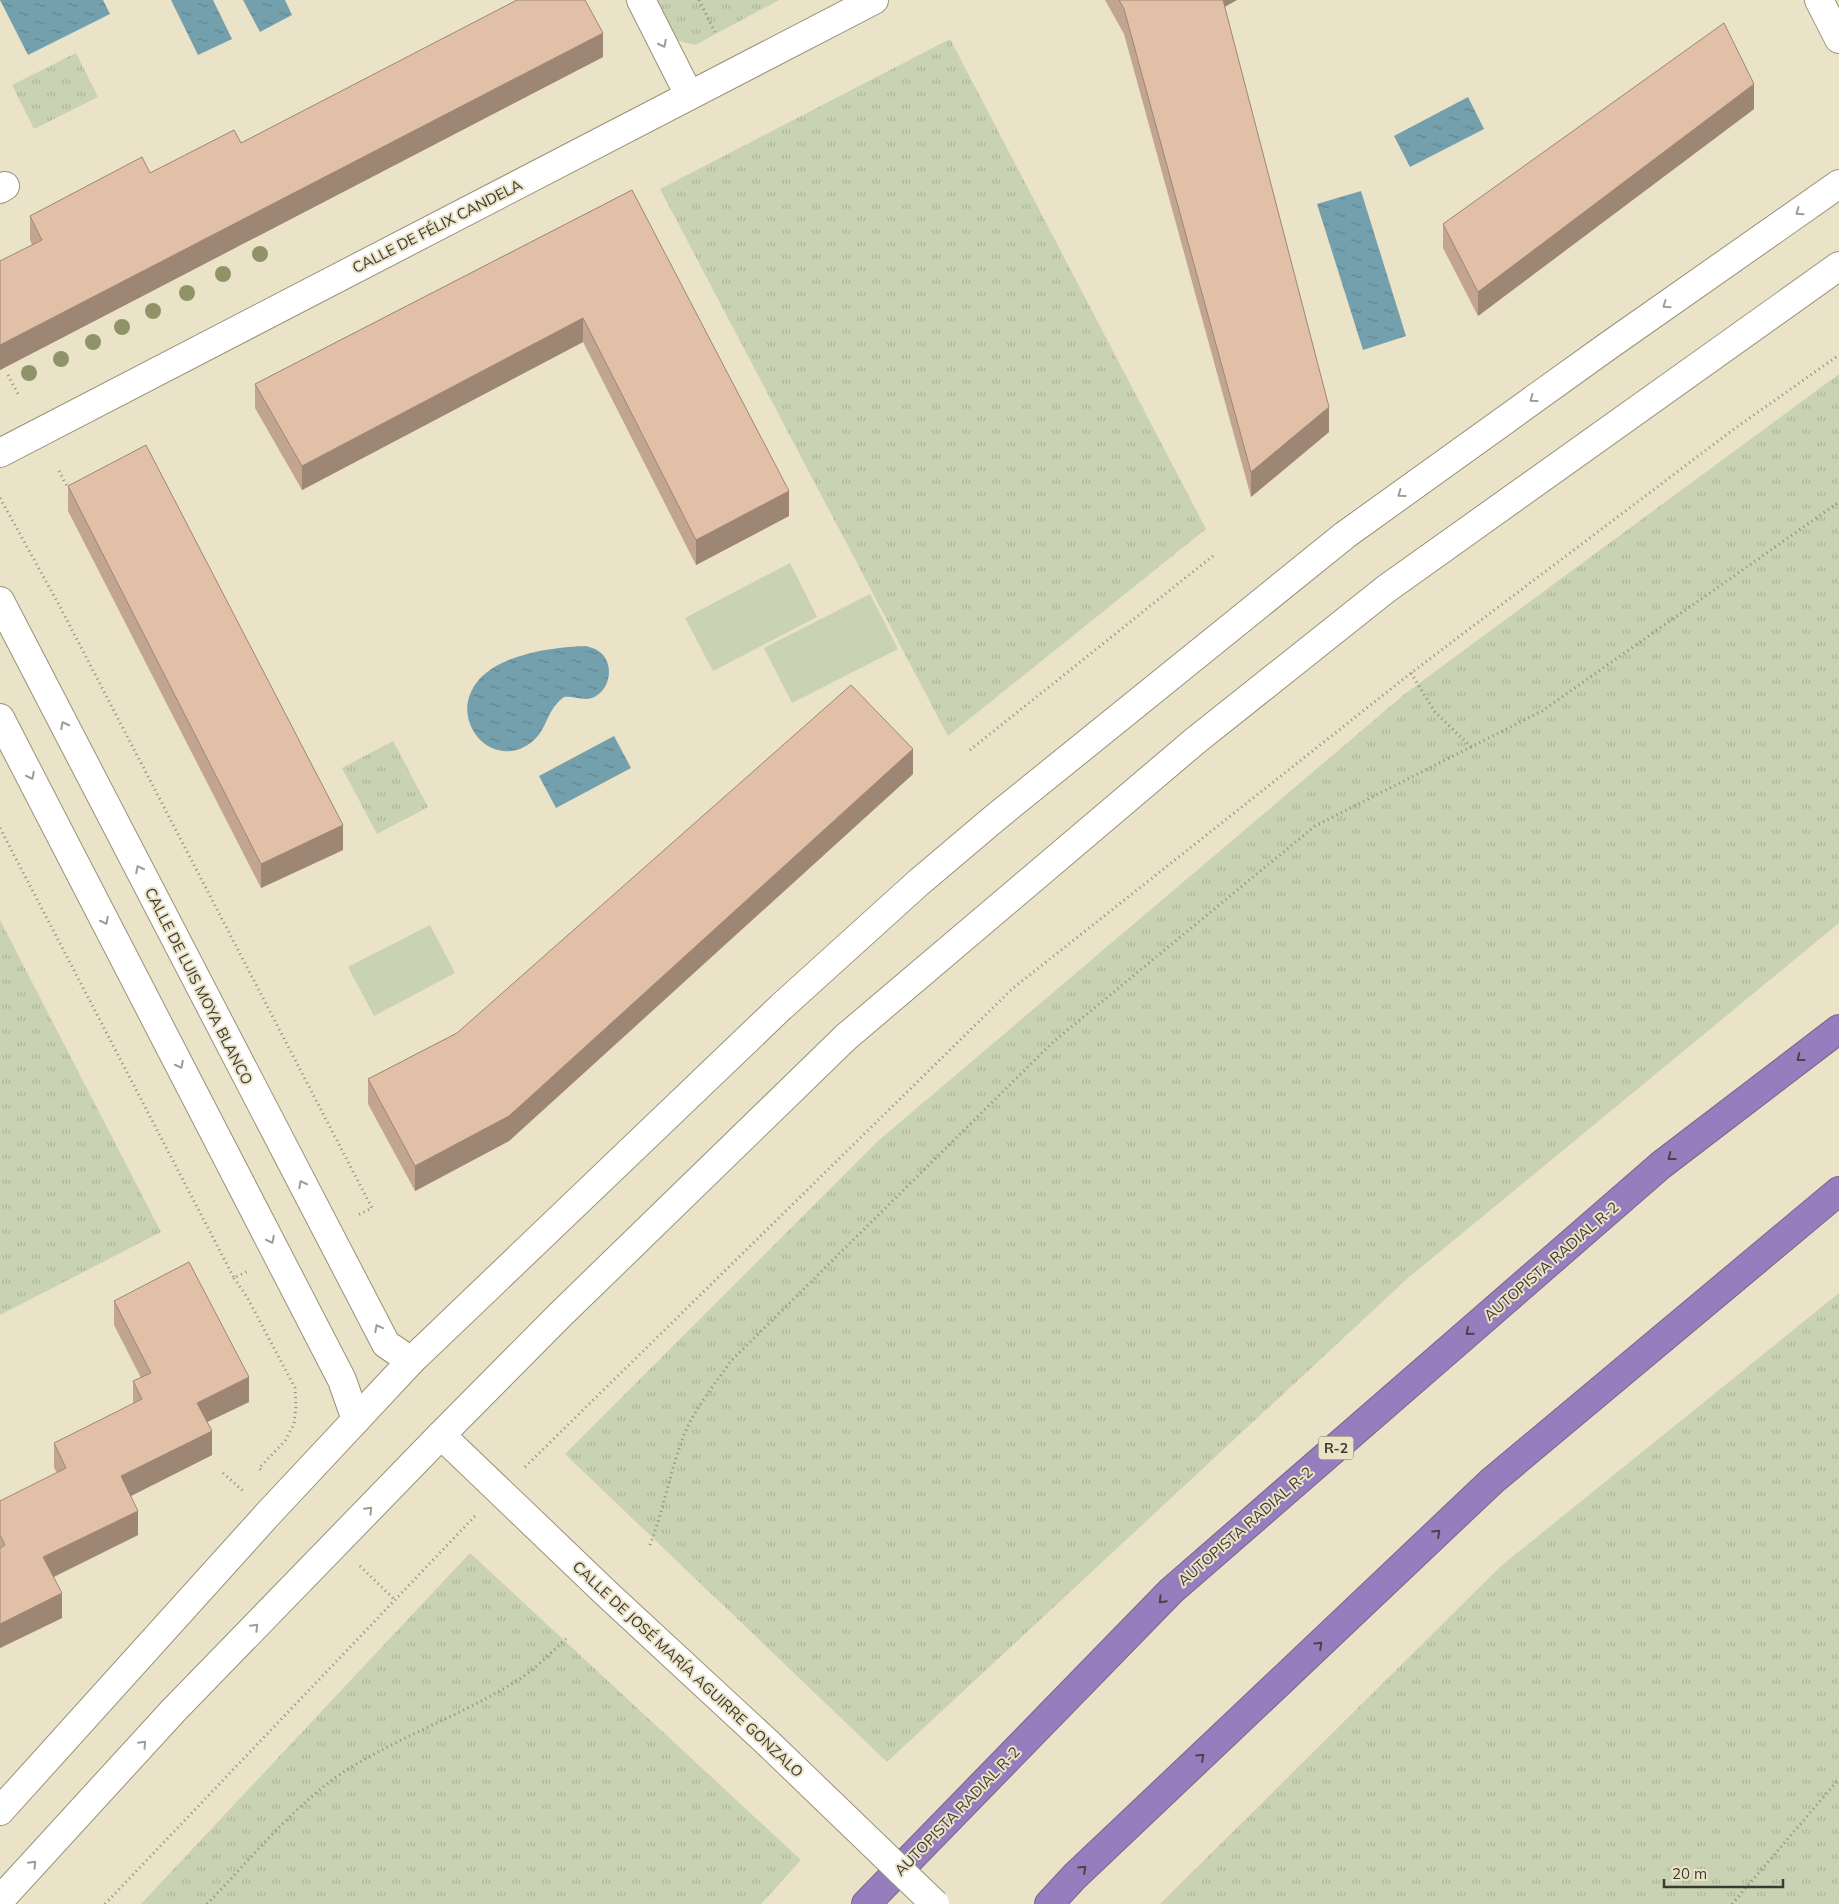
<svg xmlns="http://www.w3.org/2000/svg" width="1839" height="1904" viewBox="0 0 1839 1904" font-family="Mulish,sans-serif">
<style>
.grass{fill:url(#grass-tufts)}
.pitch{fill:#c9d2b2}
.water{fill:url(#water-ripples)}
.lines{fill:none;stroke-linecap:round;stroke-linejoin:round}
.minor-casing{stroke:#999178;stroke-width:30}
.highway-casing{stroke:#76668c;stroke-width:30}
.path{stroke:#8f8a77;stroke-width:3;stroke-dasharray:1 4;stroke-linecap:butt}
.minor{stroke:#fff;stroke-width:28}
.highway{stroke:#967ebe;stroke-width:28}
.minor-bridge-casing{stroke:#999178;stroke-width:30;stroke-linecap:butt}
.minor-bridge{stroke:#fff;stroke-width:28}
.tree{fill:#909367}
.wall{fill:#c2a590}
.shaded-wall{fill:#9e8675}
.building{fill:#e1c0a7;stroke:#9e8675}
.oneway{stroke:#9e9c96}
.oneway2{stroke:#4a4344}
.labels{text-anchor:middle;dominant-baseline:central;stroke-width:4;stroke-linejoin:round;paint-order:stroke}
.shield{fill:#ebe3c7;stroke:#706c5c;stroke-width:1}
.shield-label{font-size:14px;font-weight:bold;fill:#3c392e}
.street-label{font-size:15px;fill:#3c392e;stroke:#ebe3c7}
</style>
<defs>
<pattern id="grass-tufts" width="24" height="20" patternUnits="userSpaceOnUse" patternTransform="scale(1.25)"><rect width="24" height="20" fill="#c9d2b2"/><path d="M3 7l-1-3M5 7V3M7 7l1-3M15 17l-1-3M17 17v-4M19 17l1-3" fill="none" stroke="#aeb599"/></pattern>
<pattern id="water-ripples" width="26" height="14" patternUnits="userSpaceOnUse" patternTransform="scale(1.25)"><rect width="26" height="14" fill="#74a0ad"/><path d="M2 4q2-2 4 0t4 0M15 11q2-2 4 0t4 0" fill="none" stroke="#60838d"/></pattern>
</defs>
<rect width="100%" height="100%" fill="#ebe3c7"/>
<!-- grass -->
<g class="grass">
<path d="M649,0h130l-84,45 -26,-7z"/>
<path d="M950,39l256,490 -258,207 -288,-547z"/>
<path d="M76,53l22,44 -64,32 -22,-44z"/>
<path d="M1839,374v549l-431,355 -521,484 -322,-308 313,-313 528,-448z"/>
<path d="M393,741l35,66 -51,27 -35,-66z"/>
<path d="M0,920l161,312 -161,83z"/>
<path d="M1839,1293v611h-679l341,-338z"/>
<path d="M470,1553l331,307 -40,44h-620z"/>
</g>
<!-- pitch -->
<g class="pitch">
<path d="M790,563l27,54 -104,54 -28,-53z"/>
<path d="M870,594l28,55 -106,54 -28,-55z"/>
<path d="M430,925l25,48 -81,43 -26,-49z"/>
</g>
<!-- water -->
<g class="water">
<path d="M0,0h103l7,14 -82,41z"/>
<path d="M171,0h42l19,39 -34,16z"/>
<path d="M243,0h42l7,15 -32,17z"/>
<path d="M1468,97l16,32 -74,38 -16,-31z"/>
<path d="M1361,191l45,145 -43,14 -46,-146z"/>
<path d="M586,646c3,1 8,2 11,4 19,11 14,41 -5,48 -9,3 -19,-2 -28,-1 -21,15 -15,39 -42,51 -34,15 -66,-24 -51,-56 16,-37 81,-45 115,-46z"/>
<path d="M614,736l17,32 -75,40 -17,-32z"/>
</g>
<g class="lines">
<defs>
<g id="minor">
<path d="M641,0l48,95"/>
<path d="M1819,0l20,39"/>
<path d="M0,189l5,-3"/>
<path d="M0,453l874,-453"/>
<path d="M0,601l386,743 25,17"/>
<path d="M0,718l342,662 14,40"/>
<path d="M441,1435l166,159 162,150"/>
<path d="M0,1811l268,-297 143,-153 370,-354 137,-124 78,-66 349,-282 263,-189 231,-162"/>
<path d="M0,1900l173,-189 268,-276 119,-120 286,-278 349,-296 191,-152 453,-323"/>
</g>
<g id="highway">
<path d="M866,1904l305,-313 490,-426 178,-136"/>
<path d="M1049,1904l26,-28 417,-395 347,-290"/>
</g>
</defs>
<!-- minor casing -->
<use href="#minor" class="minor-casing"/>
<!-- highway casing -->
<use href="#highway" class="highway-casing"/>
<!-- path -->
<g class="path">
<path d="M699,0l16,32"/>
<path d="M8,375l10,19"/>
<path d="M59,471l9,17"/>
<path d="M0,498l58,105 314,605 -14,7"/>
<path d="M1411,673l24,39 36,35"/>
<path d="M970,750l244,-195"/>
<path d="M0,828l234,450 14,-7"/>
<path d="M234,1278l13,19 48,91 1,18 -2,18 -9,17 -26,27 2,2"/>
<path d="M525,1467l487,-478 399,-316 323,-244 105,-74"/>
<path d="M223,1473l20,18"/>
<path d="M650,1545c14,-36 20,-74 34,-110 11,-27 30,-50 47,-74l322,-319 262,-216 227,-115 297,-209"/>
<path d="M360,1566l35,34"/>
<path d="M105,1904l371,-389"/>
<path d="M207,1904c42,-43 93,-106 143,-136 55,-34 117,-55 171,-90 17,-11 31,-27 46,-40"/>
<path d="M1732,1904l107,-125"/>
</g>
<!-- minor -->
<use href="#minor" class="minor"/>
<!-- highway -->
<use href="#highway" class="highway"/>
<defs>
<path id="minor-bridge" d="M769,1744l166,160"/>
</defs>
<!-- minor-bridge casing -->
<use href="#minor-bridge" class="minor-bridge-casing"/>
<!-- minor-bridge -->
<use href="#minor-bridge" class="minor-bridge"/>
</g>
<!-- trees -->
<g class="tree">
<circle cx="260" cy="254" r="8"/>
<circle cx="223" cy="274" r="8"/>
<circle cx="187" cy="293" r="8"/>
<circle cx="153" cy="311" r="8"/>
<circle cx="122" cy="327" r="8"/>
<circle cx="93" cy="342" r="8"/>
<circle cx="61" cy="359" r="8"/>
<circle cx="29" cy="373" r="8"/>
</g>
<!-- wall -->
<g class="wall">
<path d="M1105,0h132l-13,7 105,425 -78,65 -127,-463z"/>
<path d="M603,57l-603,313v-109l32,-16 -2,-5v-24l120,-43 91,-30z"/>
<path d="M1754,109l-276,207 -35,-68v-24z"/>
<path d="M632,190l157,326 -93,49 -113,-223 -281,148 -47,-82v-24z"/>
<path d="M68,486l275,364 -82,38 -193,-377z"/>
<path d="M913,774l-404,367 -94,50 -47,-87v-25l89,-46z"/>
<path d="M114,1301l135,101 -42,20 5,33 -81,41 7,39 -84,42 8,41 -62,30v-147l57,-28 -3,-5v-25l79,-39v-23l8,-3 -27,-53z"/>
</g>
<!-- shaded-wall -->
<g class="shaded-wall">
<path d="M1219,0h18l-18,10z"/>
<path d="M603,33v24l-603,313v-25z"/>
<path d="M1754,84v25l-276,207v-24z"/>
<path d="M583,318v24l-281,148v-24z"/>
<path d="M1329,407v25l-78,65v-25z"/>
<path d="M789,491v25l-93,49v-25z"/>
<path d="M913,749v25l-404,367 -94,50v-25z"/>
<path d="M343,825v25l-82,38v-24z"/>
<path d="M249,1377v25l-52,25v-24z"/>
<path d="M212,1431v24l-91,46v-25z"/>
<path d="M138,1511v24l-95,47v-25z"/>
<path d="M62,1593v25l-62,30v-24z"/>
</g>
<!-- building -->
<g class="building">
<path d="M517,0h68l18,33 -603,312v-84l42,-21 -12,-24 112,-59 8,16 84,-43 7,13z"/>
<path d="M1119,0h104l106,407 -78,65 -127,-463z"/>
<path d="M1724,23l30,61 -276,208 -35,-68z"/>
<path d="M632,190l157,301 -93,49 -113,-222 -281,148 -47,-82z"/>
<path d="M146,445l197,380 -82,39 -193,-378z"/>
<path d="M851,685l62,64 -404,367 -94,50 -47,-87 89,-46z"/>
<path d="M189,1262l60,115 -52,26 15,28 -91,45 17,35 -95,46 19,36 -62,31v-76l5,-3 -5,-10v-34l66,-33 -12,-25 88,-44 -9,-18 18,-8 -37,-72z"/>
</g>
<!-- one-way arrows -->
<defs><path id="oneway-chevron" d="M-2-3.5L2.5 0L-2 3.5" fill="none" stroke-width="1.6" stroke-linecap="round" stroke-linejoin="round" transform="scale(1.25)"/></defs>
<g class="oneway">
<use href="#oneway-chevron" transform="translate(663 44) rotate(63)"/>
<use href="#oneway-chevron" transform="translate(1799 212) rotate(145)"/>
<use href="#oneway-chevron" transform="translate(1666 305) rotate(145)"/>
<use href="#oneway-chevron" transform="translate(1533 399) rotate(144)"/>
<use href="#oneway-chevron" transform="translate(1401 494) rotate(144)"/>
<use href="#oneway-chevron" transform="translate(64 725) rotate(-117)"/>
<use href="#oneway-chevron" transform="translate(31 776) rotate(63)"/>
<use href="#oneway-chevron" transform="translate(139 869) rotate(-117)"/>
<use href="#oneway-chevron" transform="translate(105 921) rotate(63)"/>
<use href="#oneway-chevron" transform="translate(180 1065) rotate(63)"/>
<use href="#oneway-chevron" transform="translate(302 1184) rotate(-117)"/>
<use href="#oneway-chevron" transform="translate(271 1240) rotate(63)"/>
<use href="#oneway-chevron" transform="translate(378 1328) rotate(-118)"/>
<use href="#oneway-chevron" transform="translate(369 1510) rotate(-46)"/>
<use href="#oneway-chevron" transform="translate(255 1627) rotate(-46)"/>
<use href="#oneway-chevron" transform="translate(143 1744) rotate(-47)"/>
<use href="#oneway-chevron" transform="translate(33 1864) rotate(-47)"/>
</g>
<g class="oneway2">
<use href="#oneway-chevron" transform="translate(1800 1058) rotate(143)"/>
<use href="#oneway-chevron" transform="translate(1671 1157) rotate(143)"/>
<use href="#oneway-chevron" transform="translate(1469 1332) rotate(139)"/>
<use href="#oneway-chevron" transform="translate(1437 1533) rotate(-43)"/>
<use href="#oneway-chevron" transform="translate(1162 1600) rotate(134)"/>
<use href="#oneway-chevron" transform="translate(1319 1645) rotate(-43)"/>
<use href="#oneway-chevron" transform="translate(1201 1757) rotate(-43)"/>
<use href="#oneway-chevron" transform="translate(1083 1869) rotate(-43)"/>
</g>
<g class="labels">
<!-- shield labels -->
<rect class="shield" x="1318.5" y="1436.5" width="35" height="23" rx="4"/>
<g class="shield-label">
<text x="1336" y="1448">R-2</text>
</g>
<!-- street labels -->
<g class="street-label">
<text transform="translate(437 226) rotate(-27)">CALLE DE FÉLIX CANDELA</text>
<text transform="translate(199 986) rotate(63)">CALLE DE LUIS MOYA BLANCO</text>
<text transform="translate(1551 1261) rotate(-41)">AUTOPISTA RADIAL R-2</text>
<text transform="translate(1245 1526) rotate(-41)">AUTOPISTA RADIAL R-2</text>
<text transform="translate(688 1669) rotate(43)">CALLE DE JOSÉ MARÍA AGUIRRE GONZALO</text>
<text transform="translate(957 1811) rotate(-46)">AUTOPISTA RADIAL R-2</text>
</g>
</g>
<!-- scale -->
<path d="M1664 1879v8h119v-8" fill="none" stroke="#3c392e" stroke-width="2.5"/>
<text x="1672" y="1879" font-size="15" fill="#3c392e" stroke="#ebe3c7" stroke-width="4" paint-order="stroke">20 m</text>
</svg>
